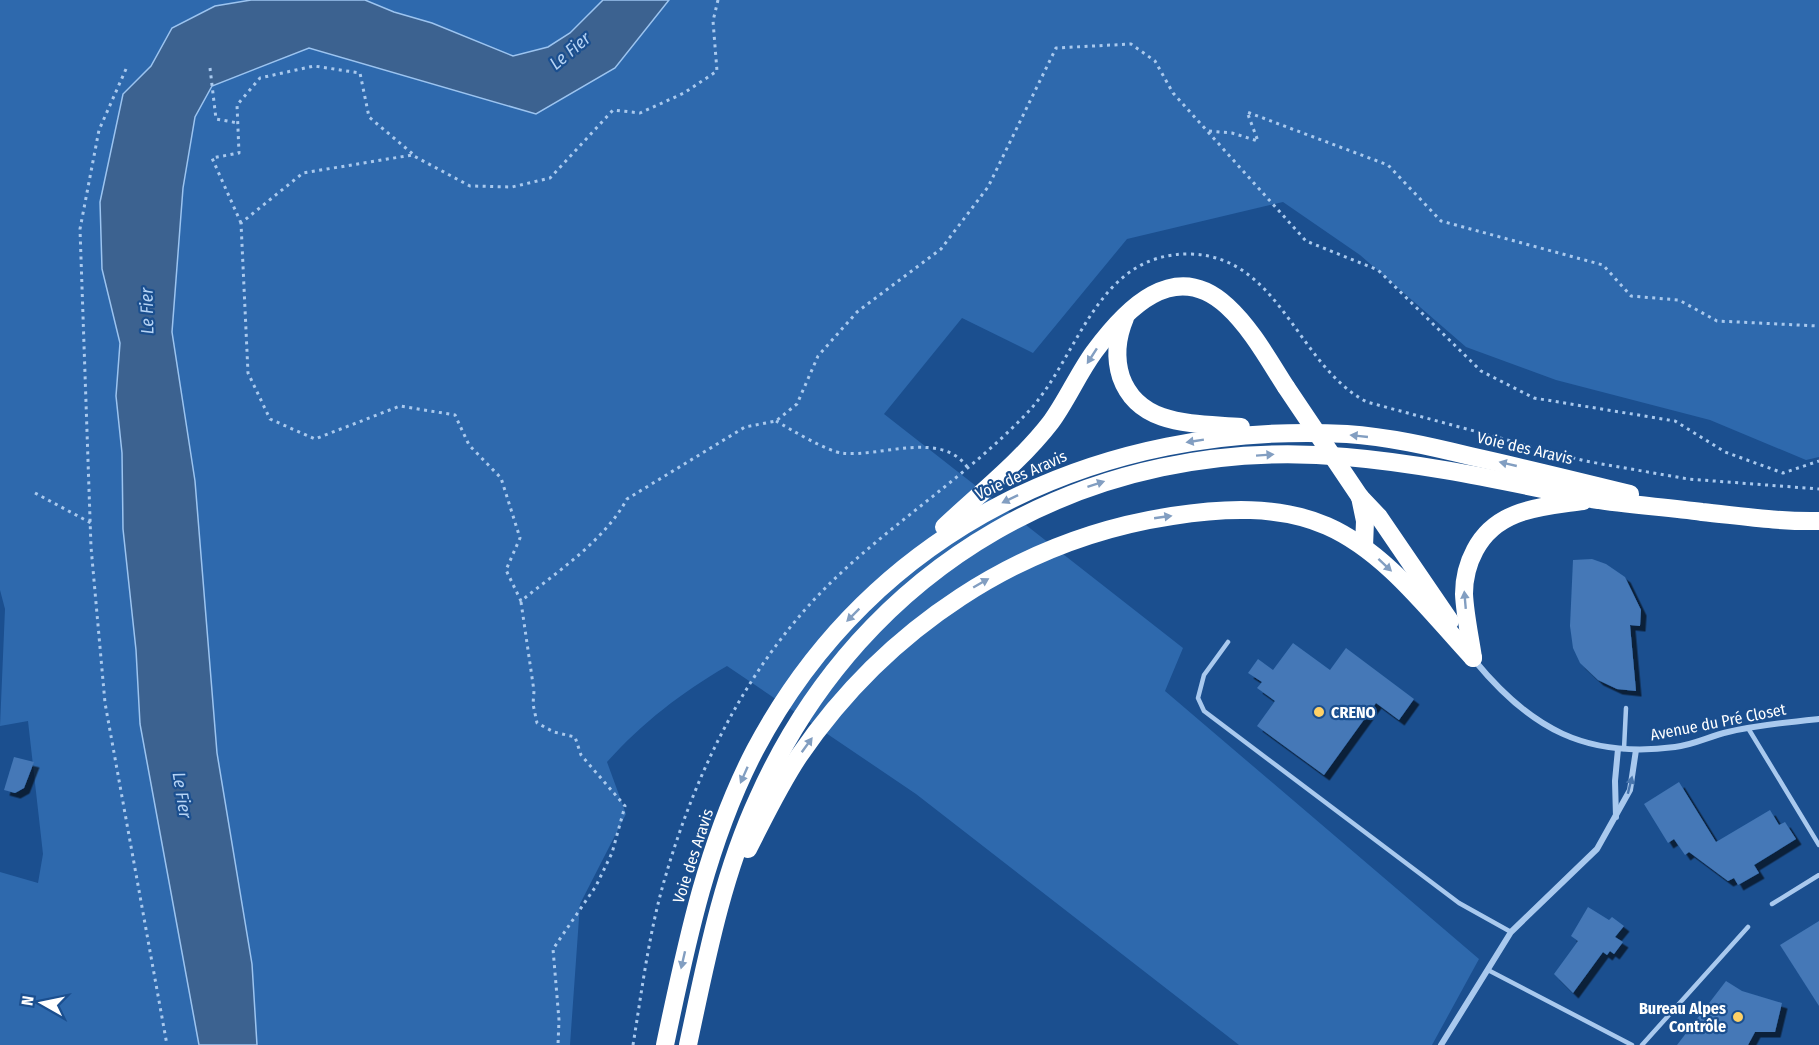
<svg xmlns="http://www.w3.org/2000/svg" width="1819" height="1045" viewBox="0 0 1819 1045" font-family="'Fira Sans Condensed',sans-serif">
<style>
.green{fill:#2e69ad}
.water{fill:#3c6290;stroke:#9cc4f0;stroke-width:1.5}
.building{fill:#4478b7;filter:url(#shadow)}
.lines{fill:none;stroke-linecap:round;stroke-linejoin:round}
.path{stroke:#a9c9ee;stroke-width:3;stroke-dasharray:3 4.5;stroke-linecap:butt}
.lane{stroke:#a9c9ee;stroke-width:4.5}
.street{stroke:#a9c9ee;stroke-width:6}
.highway{stroke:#fff;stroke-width:18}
.highway-bridge{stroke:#fff;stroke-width:18}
.oneway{fill:#829ec1}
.oneway2{fill:#4674ac}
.poi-dot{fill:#ffd166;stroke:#1b4f8f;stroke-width:2}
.labels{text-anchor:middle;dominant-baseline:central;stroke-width:4.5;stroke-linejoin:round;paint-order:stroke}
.street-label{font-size:16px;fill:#fff;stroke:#1b4f8f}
.poi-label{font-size:16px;font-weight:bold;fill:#fff;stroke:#1b4f8f;text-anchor:start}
.water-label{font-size:18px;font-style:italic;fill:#b5d3f5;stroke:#1b4f8f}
</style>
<defs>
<filter id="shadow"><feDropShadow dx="5.5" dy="5.5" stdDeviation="0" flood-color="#0009"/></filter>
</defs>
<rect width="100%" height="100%" fill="#1b4f8f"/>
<!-- green -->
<path class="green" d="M0,0h1819v457l-13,3 -96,-40 -154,-40 -90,-33 -106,-92 -77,-53 -156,37 -94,114 -71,-35 -78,96 299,234 -18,43 314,268 -47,86h-193l-323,-251 -189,-128c-46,27 -84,56 -120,96l19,52 -46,90 -10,141h-570v-173l38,11 5,-29 -15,-133 -28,5 5,-117 -5,-19z"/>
<!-- water -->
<path class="water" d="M251,0h114l29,12 38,11 81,33 35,-9 22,-14 33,-33h66l-54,68 -79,46 -227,-66 -97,38 -17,31 -12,71 -11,144 23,149 22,272 35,211 5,81h-58l-59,-321 -4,-74 -13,-121 -1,-76 -6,-57 4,-53 -18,-74 -2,-67 23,-108 28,-28 21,-38 43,-22z"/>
<!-- building -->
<g class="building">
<path d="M1592,559l14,5 19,13 16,33 -1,16 -10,-1 6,66 -19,-2 -19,-9 -18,-17 -7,-15 -3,-22 3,-66z"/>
<path d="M1293,643l37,27 16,-22 68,51 -15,21 -23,-17 -52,72 -67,-49 18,-25 -18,-13 5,-6 -14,-9 10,-14 15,11z"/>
<path d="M14,757l20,5 -10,26 -9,5 -11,-3z"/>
<path d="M1679,782l37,60 54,-32 9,15 6,-3 11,17 -42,26 5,8 -21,12 -4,-7 -6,3 -39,-29 -4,3 -11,-16 -6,4 -24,-39z"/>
<path d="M1588,907l21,13 3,-3 12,9 -9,11 8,5 -9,12 -4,-3 -3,4 -4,-3 -30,41 -19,-19 24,-33 -7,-5z"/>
<path d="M1819,921v85l-39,-61z"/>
<path d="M1726,981l16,10 40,12 -7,29h-20l-7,13h-71z"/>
</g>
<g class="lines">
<!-- path -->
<g class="path">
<path d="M718,0l-5,21 4,50 -33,22 -44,20 -27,-3 -63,68 -38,9 -42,-1 -58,-31 -109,18 -62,50 7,150 22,46 45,20 85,-33 55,9 14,30 32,33 19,60 -14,32 15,31c37,-30 83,-60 106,-102l118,-72 31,-6 21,-17 21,-48 39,-44 84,-63 47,-62 68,-139 75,-4 24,17 18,32 133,148 72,29 103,101 53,27 141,23 50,31 58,21 36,-12"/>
<path d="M210,68l6,51 22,4"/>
<path d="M126,69l-27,61 -19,99 11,318 14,156 62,342"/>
<path d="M1209,131l23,2 26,8 -11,-29 141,53 53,56 162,44 28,31 48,4 38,21 102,5"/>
<path d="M241,223l-29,-65 27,-5 -2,-48 23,-27 54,-12 46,7 9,44 45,38"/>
<path d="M776,421c14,8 52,31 66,32 38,5 99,-24 126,15"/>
<path d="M35,493l56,30"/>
<path d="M521,602l13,89 -1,13 4,19 17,9 21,5 6,18 44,51 -13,47 -16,33 -43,63 6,71 -1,25"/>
<path d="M633,1045c9,-55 16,-113 32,-167 29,-100 75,-197 146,-275 64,-70 151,-121 217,-191 52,-56 68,-160 163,-158 90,3 106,112 176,148l218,59 103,18 131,10"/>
</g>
<!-- lane -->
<g class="lane">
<path d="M1228,642l-24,33 -6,23 6,13 255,192 52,29"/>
<path d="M1748,728l71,117"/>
<path d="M1624,749l2,-41"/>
<path d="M1772,904l47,-29"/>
<path d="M1488,970l144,75"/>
<path d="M1642,1045l106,-118"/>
</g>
<!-- street -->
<g class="street">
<path d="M1475,661c55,67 111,98 200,86 18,-2 35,-11 53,-15 30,-7 61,-10 91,-13"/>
<path d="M1616,817l-1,-36 3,-32"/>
<path d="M1441,1045l70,-113 86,-83 33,-59 6,-40"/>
</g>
<!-- highway -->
<g class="highway">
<path d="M1125,318c-8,19 -10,40 -4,59 18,51 76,46 120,50"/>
<path d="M1360,497l19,20 71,104"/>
<path d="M1360,497l5,24 -1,26"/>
<path d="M944,527c36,-34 77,-66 107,-105 16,-22 27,-48 43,-70 31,-42 80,-95 133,-46 24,22 41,53 59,81"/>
<path d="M1473,658c-3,-21 -8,-43 -9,-64 0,-15 4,-31 11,-44 22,-42 67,-43 108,-49"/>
<path d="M748,849c16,-31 31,-63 51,-93 87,-127 220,-217 373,-240 51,-8 107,-11 155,10 59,26 103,86 146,132"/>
<path d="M665,1045c21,-100 42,-203 90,-295 118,-223 346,-329 592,-316 42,3 82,12 123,22 54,12 107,25 160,38"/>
<path d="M688,1045c18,-84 34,-169 70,-247 105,-235 333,-364 588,-341 83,7 165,26 246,42 36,6 74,8 110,13 39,4 77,10 117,9"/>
</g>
<!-- highway-bridge -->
<path class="highway-bridge" d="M1286,387l74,110"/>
</g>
<!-- one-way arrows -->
<defs><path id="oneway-solid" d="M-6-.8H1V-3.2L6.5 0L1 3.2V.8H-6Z" transform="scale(1.5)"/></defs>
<g class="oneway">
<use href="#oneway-solid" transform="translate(1092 356) rotate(123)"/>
<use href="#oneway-solid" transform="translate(1359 436) rotate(-174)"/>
<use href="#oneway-solid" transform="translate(1195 441) rotate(171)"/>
<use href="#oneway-solid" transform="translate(1265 455) rotate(-4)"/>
<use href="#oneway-solid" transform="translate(1508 464) rotate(-167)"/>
<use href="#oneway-solid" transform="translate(1096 484) rotate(-18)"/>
<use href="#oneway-solid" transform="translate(1010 499) rotate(154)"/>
<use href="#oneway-solid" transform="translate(1163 517) rotate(-8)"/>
<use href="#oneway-solid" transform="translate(1385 565) rotate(43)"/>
<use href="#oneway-solid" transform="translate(981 583) rotate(-30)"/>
<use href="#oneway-solid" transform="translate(1465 600) rotate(-95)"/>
<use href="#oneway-solid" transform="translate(853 615) rotate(135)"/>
<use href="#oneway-solid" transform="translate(807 745) rotate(-54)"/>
<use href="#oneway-solid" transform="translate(744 775) rotate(114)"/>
<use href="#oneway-solid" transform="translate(683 960) rotate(103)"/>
</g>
<use class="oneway2" href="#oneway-solid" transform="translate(1630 785) rotate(-76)"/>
<!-- markers -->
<g class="poi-dot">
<circle cx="1319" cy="712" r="6"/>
<circle cx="1738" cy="1017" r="6"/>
</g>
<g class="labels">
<!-- street labels -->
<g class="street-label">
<text transform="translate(1525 448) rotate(13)">Voie des Aravis</text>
<text transform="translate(1021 475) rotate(-24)">Voie des Aravis</text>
<text transform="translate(1718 722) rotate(-11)">Avenue du Pré Closet</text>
<text transform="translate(693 856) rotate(-72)">Voie des Aravis</text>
</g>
<!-- poi labels -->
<g class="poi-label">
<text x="1331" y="712">CRENO</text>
<text x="1726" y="1008" text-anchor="end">Bureau Alpes<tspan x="1726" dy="18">Contrôle</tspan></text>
</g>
<!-- water labels -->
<g class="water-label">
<text transform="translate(570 51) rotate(-40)">Le Fier</text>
<text transform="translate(147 311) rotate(-91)">Le Fier</text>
<text transform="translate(182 795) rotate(81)">Le Fier</text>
</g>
</g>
<!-- north arrow -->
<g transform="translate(42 1003) rotate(279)" stroke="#1b4f8f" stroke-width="4.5" paint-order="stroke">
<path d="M0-4.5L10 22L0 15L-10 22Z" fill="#ffffff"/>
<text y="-9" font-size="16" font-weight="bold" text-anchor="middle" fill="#ffffff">N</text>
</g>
</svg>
